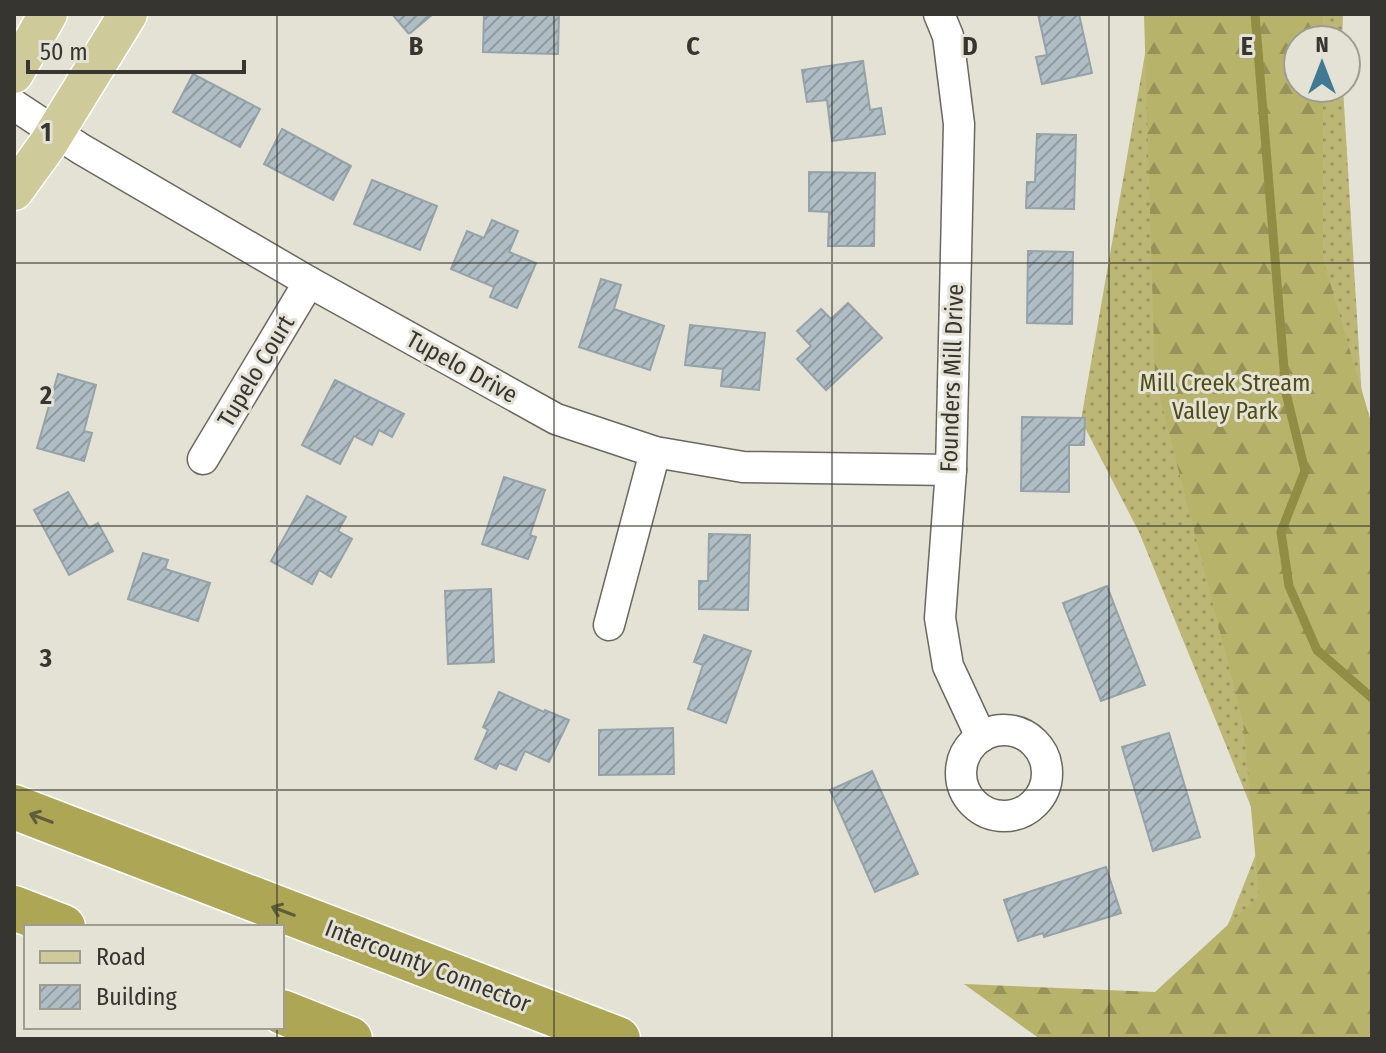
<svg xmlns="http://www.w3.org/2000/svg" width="1386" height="1053" viewBox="0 0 1386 1053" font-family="'Fira Sans Condensed',sans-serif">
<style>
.grass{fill:url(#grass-dots)}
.forest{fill:url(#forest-firs)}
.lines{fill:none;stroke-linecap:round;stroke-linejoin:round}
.stream{stroke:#928d45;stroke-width:9}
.building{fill:url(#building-hatch);stroke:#95a3a9;stroke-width:2}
.minor-casing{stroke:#6a695e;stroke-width:33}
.major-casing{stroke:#fff;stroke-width:41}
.highway-casing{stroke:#fff;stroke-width:47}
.minor{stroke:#fff;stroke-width:30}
.major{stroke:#ceca99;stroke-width:38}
.highway{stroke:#ada755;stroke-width:44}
.oneway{stroke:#605d3d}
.grid{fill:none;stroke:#363530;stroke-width:2;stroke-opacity:0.55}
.labels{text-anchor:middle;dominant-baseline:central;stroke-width:6;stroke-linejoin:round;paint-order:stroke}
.street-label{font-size:24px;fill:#363530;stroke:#e3e2d5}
.park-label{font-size:24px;fill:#514d16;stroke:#e3e2d5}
.grid-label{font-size:26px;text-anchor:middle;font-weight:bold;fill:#363530;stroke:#e3e2d5;stroke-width:6;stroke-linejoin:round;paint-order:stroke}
</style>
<defs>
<pattern id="grass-dots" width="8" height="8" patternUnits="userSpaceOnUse" patternTransform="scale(2)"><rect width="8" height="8" fill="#bcb775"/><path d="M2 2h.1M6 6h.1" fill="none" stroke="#9a9660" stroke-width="1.8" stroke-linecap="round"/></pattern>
<pattern id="forest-firs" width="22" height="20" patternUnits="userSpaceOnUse" patternTransform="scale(2)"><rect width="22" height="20" fill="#b8b36b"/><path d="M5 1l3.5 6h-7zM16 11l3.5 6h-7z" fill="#969258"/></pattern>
<pattern id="building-hatch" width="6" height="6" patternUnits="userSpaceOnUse" patternTransform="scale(2)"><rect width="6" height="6" fill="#afbec4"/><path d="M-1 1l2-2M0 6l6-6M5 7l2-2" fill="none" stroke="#8f9ba0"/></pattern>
</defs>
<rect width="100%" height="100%" fill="#e3e2d5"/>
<!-- grass -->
<path class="grass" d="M1152,14h191l-1,26h-44v48h45l29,475v476h-189l80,-203 -124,-304 -58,-112z"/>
<!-- forest -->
<path class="forest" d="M1144,14h179v26h-25v48h25v171l49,166v614h-332l-76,-55 191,8 104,-96 -16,-175 -88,-342z"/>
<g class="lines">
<!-- stream -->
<path class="stream" d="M1255,14l31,379 19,78 -24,61 8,54 28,64 55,48"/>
</g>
<!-- building -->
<g class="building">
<path d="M392,14h41l-24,20z"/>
<path d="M484,14h75l-1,40 -75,-2z"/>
<path d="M1038,14h41l13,59 -50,11 -6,-27 11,-2z"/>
<path d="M863,61l7,49 11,-2 4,26 -53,7 -5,-41 -20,2 -5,-32z"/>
<path d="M193,74l67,35 -20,38 -67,-35z"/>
<path d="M282,129l69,37 -18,34 -69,-36z"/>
<path d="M1037,134l39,1 -2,74 -48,-1 1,-26h8z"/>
<path d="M809,172l66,1 -1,73h-46l1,-34 -20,-1z"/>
<path d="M372,180l65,26 -17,44 -66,-26z"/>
<path d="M492,220l26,11 -9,21 27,11 -19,45 -27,-11 4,-10 -43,-18 16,-38 17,7z"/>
<path d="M1028,251l45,1 -1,72 -45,-1z"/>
<path d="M601,279l20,6 -7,24 50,17 -14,44 -71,-23z"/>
<path d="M848,303l34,35 -56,52 -29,-31 14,-13 -14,-15 24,-22 10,10z"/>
<path d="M690,325l75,8 -6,57 -38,-4 2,-17 -38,-4z"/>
<path d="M58,374l38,11 -12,46 8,2 -8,28 -47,-13z"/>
<path d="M335,380l69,34 -12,23 -13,-7 -7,15 -18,-9 -14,28 -38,-19z"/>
<path d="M1022,417l63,1 -1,27h-15v47l-48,-1z"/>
<path d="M504,477l41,13 -15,45 6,2 -8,22 -46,-15z"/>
<path d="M68,492l21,36 9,-5 15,28 -44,24 -35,-65z"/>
<path d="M307,496l39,21 -8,14 14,8 -21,38 -12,-7 -7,14 -41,-23z"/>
<path d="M709,534l41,1 -2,75 -49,-1v-28h9z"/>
<path d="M143,553l25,7 -3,9 45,14 -12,38 -70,-22z"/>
<path d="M1107,586l38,99 -44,16 -38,-98z"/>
<path d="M491,589l3,73 -46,2 -3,-73z"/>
<path d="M704,635l47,16 -25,72 -38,-14 15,-44 -9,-3z"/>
<path d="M499,692l45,20 1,-2 24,10 -20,42 -24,-11 -9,19 -17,-7 -3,6 -21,-10 13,-29 -5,-3z"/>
<path d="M673,728l1,46 -75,1v-45z"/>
<path d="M1169,733l31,104 -47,14 -31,-104z"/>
<path d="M872,771l46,103 -43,18 -45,-102z"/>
<path d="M1106,867l15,46 -77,24 -1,-4 -25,8 -14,-41z"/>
</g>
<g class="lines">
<defs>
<g id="minor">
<path d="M939,14l9,22 11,88 -8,346 -11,148 8,48 33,71"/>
<path d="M14,105l67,44 228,133 247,137 99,33 88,15 208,3"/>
<path d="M203,459l106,-177"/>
<path d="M609,625l46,-173"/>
<circle cx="1004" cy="773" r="43"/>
</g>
<g id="major">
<path d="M14,74l34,-60"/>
<path d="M14,191l34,-47 80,-130"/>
</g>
<g id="highway">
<path d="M14,807l604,232"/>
<path d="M14,908l49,19"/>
<path d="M282,1012l68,27"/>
</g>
</defs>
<!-- minor casing -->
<use href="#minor" class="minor-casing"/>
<!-- major casing -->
<use href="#major" class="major-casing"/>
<!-- highway casing -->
<use href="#highway" class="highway-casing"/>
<!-- minor -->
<use href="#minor" class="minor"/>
<!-- major -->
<use href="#major" class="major"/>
<!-- highway -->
<use href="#highway" class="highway"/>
</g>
<!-- one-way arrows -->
<defs><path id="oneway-shaft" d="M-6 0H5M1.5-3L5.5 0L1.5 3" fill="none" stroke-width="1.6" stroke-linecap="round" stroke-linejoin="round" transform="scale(2)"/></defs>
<g class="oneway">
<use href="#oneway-shaft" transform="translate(41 818) rotate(-159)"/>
<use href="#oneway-shaft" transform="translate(283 911) rotate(-159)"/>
</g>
<!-- grid -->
<path class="grid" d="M277,14v913M554,14v1025M832,14v1025M1109,14v1025M14,263h1358M14,526h1358M14,790h1358M277,1027v12"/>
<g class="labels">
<!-- street labels -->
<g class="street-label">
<text transform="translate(462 367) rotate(29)">Tupelo Drive</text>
<text transform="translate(256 371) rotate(-59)">Tupelo Court</text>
<text transform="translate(952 378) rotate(-88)">Founders Mill Drive</text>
<text transform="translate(428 966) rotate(21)">Intercounty Connector</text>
</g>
<!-- park labels -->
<g class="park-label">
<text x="1225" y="383">Mill Creek Stream<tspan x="1225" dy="28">Valley Park</tspan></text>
</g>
</g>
<g class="grid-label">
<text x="416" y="55">B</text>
<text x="693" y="55">C</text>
<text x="970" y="55">D</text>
<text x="1247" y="55">E</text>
<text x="46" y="141">1</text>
<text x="46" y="404">2</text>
<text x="46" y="667">3</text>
</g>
<!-- border -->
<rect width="1386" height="1053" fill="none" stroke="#363530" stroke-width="32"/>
<!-- legend -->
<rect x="24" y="925" width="260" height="104" fill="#e3e2d5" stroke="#9e9d93" stroke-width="2"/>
<rect x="40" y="951" width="40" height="12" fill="#ceca99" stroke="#9e9d93" stroke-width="2"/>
<text x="96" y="965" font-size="24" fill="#363530">Road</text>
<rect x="40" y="985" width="40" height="24" fill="url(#building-hatch)" stroke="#9e9d93" stroke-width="2"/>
<text x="96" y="1005" font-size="24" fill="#363530">Building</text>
<!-- north arrow -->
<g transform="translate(1322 64)"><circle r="38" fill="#e3e2d5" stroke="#9e9d93" stroke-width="2"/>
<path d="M0-6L14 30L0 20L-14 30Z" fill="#3f7a92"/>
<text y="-12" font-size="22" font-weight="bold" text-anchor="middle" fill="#363530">N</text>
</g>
<!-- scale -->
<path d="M28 60v12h216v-12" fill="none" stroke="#363530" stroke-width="4"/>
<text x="40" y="60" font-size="24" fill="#363530" stroke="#e3e2d5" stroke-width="6" paint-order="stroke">50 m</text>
</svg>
